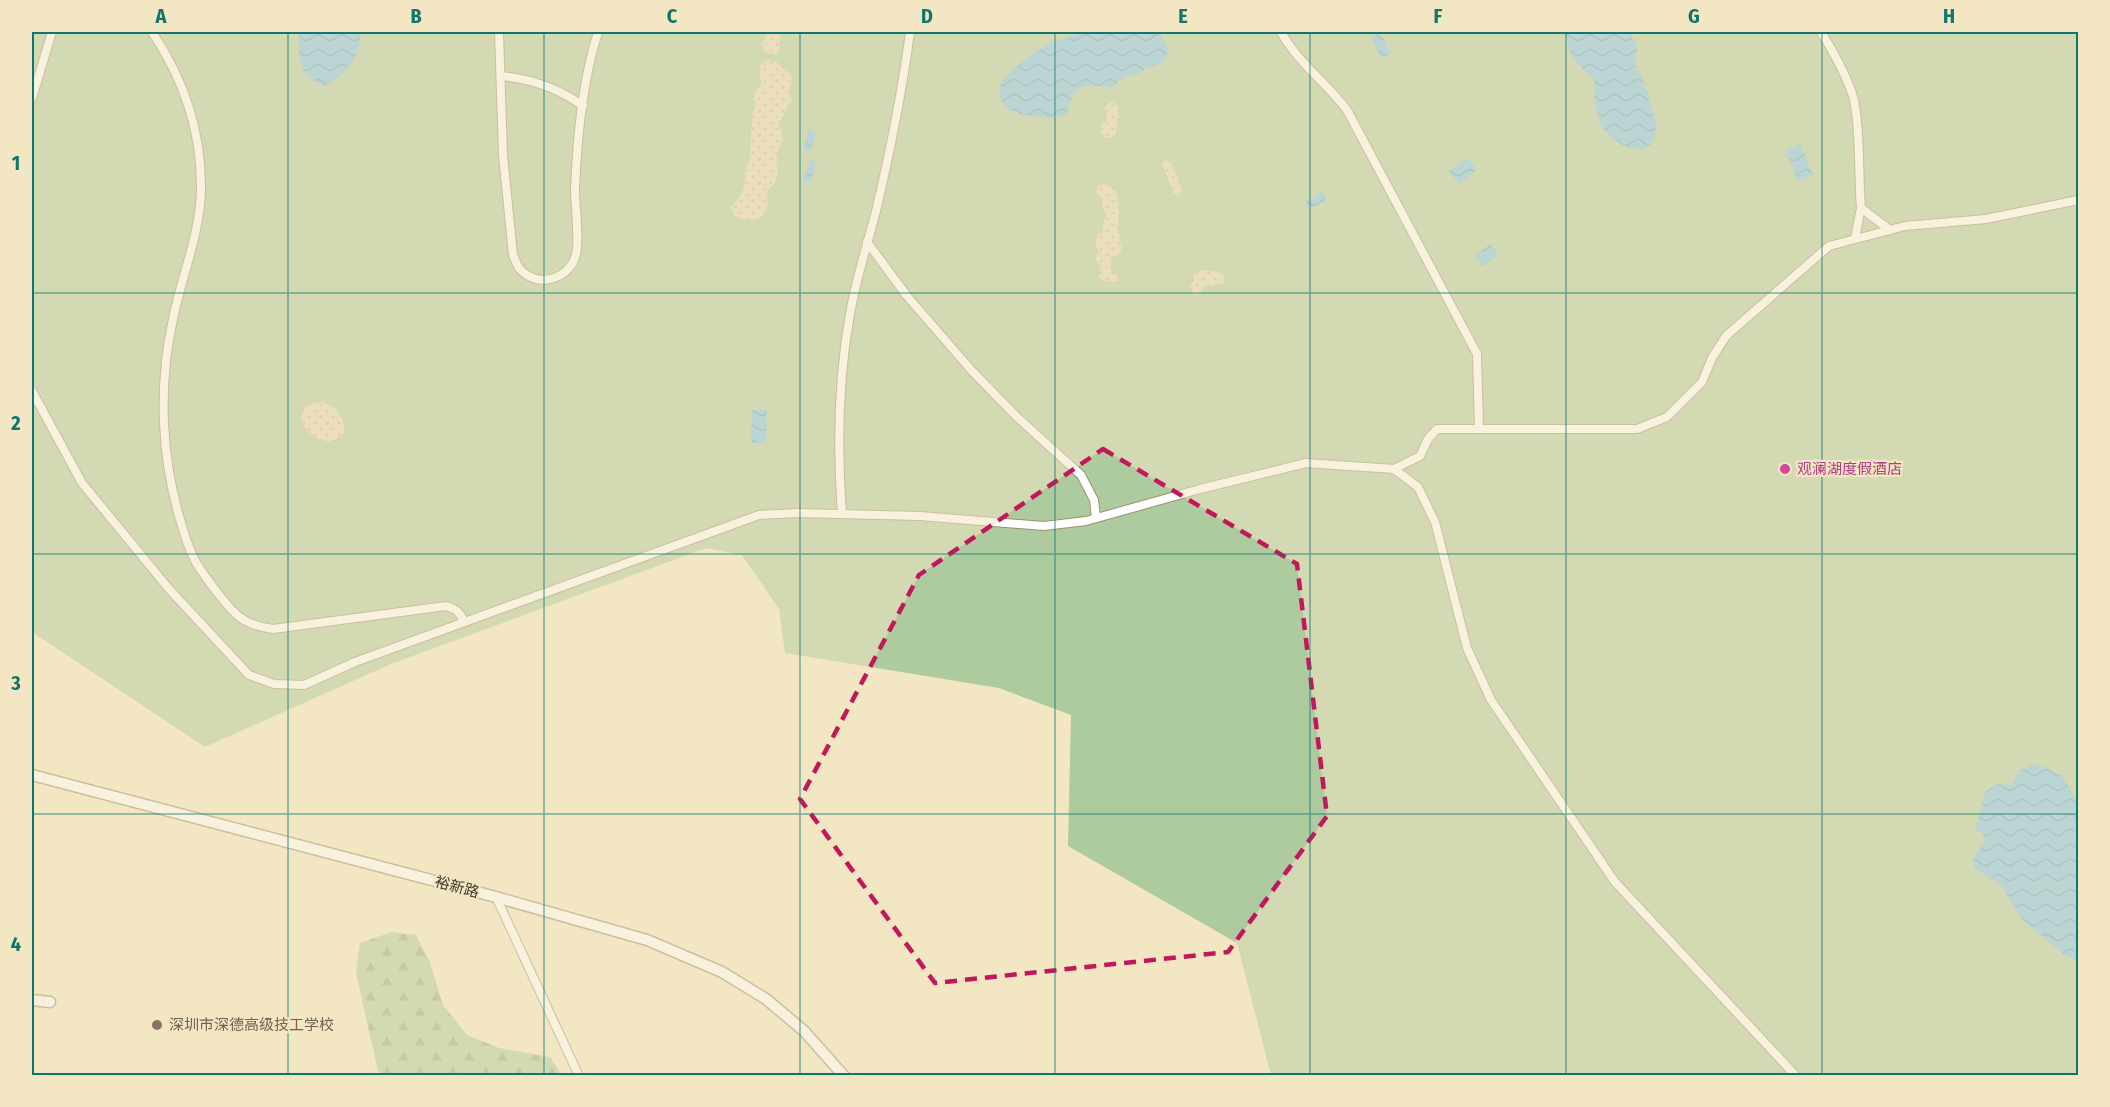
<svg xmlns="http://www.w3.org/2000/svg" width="2110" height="1107" viewBox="0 0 2110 1107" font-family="'Fira Sans Condensed','Noto Sans SC',sans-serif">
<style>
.green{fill:#adcb9e}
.forest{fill:url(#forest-firs)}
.sand{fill:url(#sand-dots)}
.water{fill:url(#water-waves)}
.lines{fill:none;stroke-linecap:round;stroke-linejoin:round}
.minor-casing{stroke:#9c9070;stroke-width:10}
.tertiary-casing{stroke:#9c9070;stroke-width:13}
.minor{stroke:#fff;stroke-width:8}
.tertiary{stroke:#fff;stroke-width:10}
.marked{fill:none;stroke:#c2185b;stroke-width:4.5;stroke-dasharray:12 8;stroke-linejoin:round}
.grid{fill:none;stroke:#0f766e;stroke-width:1.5;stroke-opacity:0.55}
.hotel-dot{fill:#d1479c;stroke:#f3e6c3;stroke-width:2}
.education-dot{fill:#8d6e63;stroke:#f3e6c3;stroke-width:2}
.labels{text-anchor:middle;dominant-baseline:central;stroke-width:4.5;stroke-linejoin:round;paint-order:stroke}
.hotel-label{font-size:15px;fill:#b23c85;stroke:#f3e6c3;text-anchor:start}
.street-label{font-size:15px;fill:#3d382b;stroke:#f3e6c3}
.education-label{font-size:15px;fill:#785e54;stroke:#f3e6c3;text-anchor:start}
.neatline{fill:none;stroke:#0f766e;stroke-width:2}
.grid-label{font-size:20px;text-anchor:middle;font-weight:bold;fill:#0f766e}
</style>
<defs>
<pattern id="forest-firs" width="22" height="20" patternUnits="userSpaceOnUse" patternTransform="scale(1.5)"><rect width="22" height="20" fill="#adcb9e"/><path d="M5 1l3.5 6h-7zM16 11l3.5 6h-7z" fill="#8ea681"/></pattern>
<pattern id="sand-dots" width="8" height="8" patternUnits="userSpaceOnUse" patternTransform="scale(1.5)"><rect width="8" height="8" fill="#e0d6b2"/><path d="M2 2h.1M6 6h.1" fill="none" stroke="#c1b899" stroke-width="1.8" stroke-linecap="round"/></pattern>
<pattern id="water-waves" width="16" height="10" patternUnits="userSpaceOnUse" patternTransform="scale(1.5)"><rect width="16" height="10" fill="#76c1e8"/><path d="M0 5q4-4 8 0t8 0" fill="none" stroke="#629ebc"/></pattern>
</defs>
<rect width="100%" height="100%" fill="#f3e6c3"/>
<!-- green -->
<path class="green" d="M32,32h2046v1043h-807l-34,-132 -169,-97 3,-131 -72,-27 -214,-35 -6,-44 -37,-54 -36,-7 -315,116 -186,83 -173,-115z"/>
<!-- forest -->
<path class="forest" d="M392,932l24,3 13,25 14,45 24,30 32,13 51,9 12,18h-183l-23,-102 4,-30z"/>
<!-- sand -->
<g class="sand">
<path d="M765,32l16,1 -2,10 1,8 -5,4 -10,-3 -3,-7 4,-9z"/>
<path d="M766,60l11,2c9,14 20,7 12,29l3,10 -14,23 5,13 -6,19 1,15 -3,12 -9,10c8,24 -13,33 -32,23l-3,-9 11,-14 3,-10v-12l5,-13 2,-42 4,-12 -2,-6 2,-8 6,-7 -3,-9 1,-9z"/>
<path d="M1114,102l5,8 -4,25 -5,3 -6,-1 -4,-6v-5l7,-7 -2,-11 4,-5z"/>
<path d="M1166,160l6,4c2,10 9,18 10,27l-5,5 -4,-3c-1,-5 -8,-23 -11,-28z"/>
<path d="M1102,184c23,2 16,30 16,45 0,10 8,18 0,27h-6l-2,13 9,9v2l-4,2 -14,-2 -2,-4 2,-8 -6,-10 2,-4 4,1 -7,-11 3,-7 6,-5v-8l3,-10 -4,-7 1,-7 -7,-8 1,-4z"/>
<path d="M1206,270l16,3 3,7 -3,5 -5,-2 -5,3h-9l-2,7 -3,2 -5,-1 -3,-8 4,-5v-8z"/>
<path d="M321,402c15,4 26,16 22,32l-10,7c-27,4 -48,-37 -12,-39z"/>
</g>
<!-- water -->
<g class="water">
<path d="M299,32h61c1,24 -14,45 -37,54 -27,-14 -24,-27 -24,-54z"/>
<path d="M1086,32h69l6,4 8,14 -5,12 -19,7 -7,5 -14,3 -13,11c-17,-4 -34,-6 -41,14 -2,6 -1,9 -5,14 -18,3 -62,2 -65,-20 0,-4 -1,-9 2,-14 3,-6 10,-11 15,-16 21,-19 42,-28 69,-34z"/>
<path d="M1380,32l11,21 -10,5 -10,-21z"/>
<path d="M1564,32h66l7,15 -2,18c8,13 12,24 15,39 3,8 7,18 6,27 -5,34 -46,13 -55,-7 -7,-14 -6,-30 -7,-46 -17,-11 -26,-26 -30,-46z"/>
<path d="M809,130l8,3 -7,18 -7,-2z"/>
<path d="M1800,144l13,31 -15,6 -13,-31z"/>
<path d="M1467,158l10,12 -18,14 -10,-13z"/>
<path d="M810,160l7,2 -7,21 -7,-3z"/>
<path d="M1319,192l6,2v7l-12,6 -6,-2 -1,-4 8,-2z"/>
<path d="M1491,244l7,11 -16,11 -7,-11z"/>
<path d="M752,410h15l-1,33h-15z"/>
<path d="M2033,764c27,7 32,12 43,37h2v160l-12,-5 -45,-37 -20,-34 -27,-17 -1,-9 12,-20 -3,-7 -7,-2 11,-39 12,-7 13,1 8,-14z"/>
</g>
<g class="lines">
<defs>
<g id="minor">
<path d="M152,32c31,46 49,98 49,154 0,47 -19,88 -28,133 -15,68 -12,140 9,207 4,13 8,27 15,38 4,7 9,13 13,19 20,26 29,42 63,46l173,-23c10,3 14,6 18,16"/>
<path d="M499,32l4,123 10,100c2,4 3,9 6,13 17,21 51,12 57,-14 4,-15 -1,-46 -1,-64 2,-53 7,-108 23,-158"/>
<path d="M1281,32c17,31 45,50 66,78l130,244 2,75"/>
<path d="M1821,32c11,17 28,48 33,68 7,35 4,72 7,108l29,22"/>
<path d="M501,76c31,3 57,12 82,30"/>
<path d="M32,98l20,-66"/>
<path d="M1855,238l6,-30"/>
<path d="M867,242l40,54 65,75 46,47 63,57 13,25 2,18"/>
<path d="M32,391l50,92 87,106 80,86 25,9 30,1 51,-23 404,-147 39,-2 122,3 124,10 42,-5 114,-32 106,-26 88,6 24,18 17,35 32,126 24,52 124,182 181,194"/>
<path d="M1394,469l26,-13 8,-17 9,-10h200l30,-12 35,-35 10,-24 14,-22 103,-90 76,-20 81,-7 92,-19"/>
<path d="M842,514c-5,-67 -4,-134 8,-200 6,-35 17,-68 26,-103 14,-59 26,-119 34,-179"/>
<path d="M496,897l83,179"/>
</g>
<g id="tertiary">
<path d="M32,775l464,122 151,43 75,32 44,27 38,32 40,45"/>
<path d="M32,1000l18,2"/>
</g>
</defs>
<!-- minor casing -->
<use href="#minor" class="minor-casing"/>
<!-- tertiary casing -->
<use href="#tertiary" class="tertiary-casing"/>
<!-- minor -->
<use href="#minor" class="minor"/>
<!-- tertiary -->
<use href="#tertiary" class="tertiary"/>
</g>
<!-- marked area -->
<path d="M0 0H2110V1107H0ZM1103,449l194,115 30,252 -99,136 -293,31 -135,-184 119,-224z" fill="#f3e6c3" fill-opacity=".55" fill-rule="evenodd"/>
<path class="marked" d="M1103,449l194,115 30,252 -99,136 -293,31 -135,-184 119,-224z"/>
<!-- grid -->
<path class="grid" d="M288,32v1044M544,32v1044M800,32v1044M1055,32v1044M1310,32v1044M1566,32v1044M1822,32v1044M32,293h2046M32,554h2046M32,814h2046"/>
<!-- markers -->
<circle class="hotel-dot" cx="1785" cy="469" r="6"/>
<circle class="education-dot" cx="157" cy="1025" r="6"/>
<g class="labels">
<!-- hotel labels -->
<g class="hotel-label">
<text x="1797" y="469">观澜湖度假酒店</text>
</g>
<!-- street labels -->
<g class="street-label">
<text transform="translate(457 887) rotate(15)">裕新路</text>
</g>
<!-- education labels -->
<g class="education-label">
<text x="169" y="1025">深圳市深德高级技工学校</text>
</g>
</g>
<!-- border -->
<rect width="2110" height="1107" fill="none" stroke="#f3e6c3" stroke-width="66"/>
<rect x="33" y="33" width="2044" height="1041" class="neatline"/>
<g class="grid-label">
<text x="161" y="23">A</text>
<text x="416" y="23">B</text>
<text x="672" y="23">C</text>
<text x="927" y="23">D</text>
<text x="1183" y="23">E</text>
<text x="1438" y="23">F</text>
<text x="1694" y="23">G</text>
<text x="1949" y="23">H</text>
<text x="16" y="170">1</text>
<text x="16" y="430">2</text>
<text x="16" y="690">3</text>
<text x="16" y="951">4</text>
</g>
</svg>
